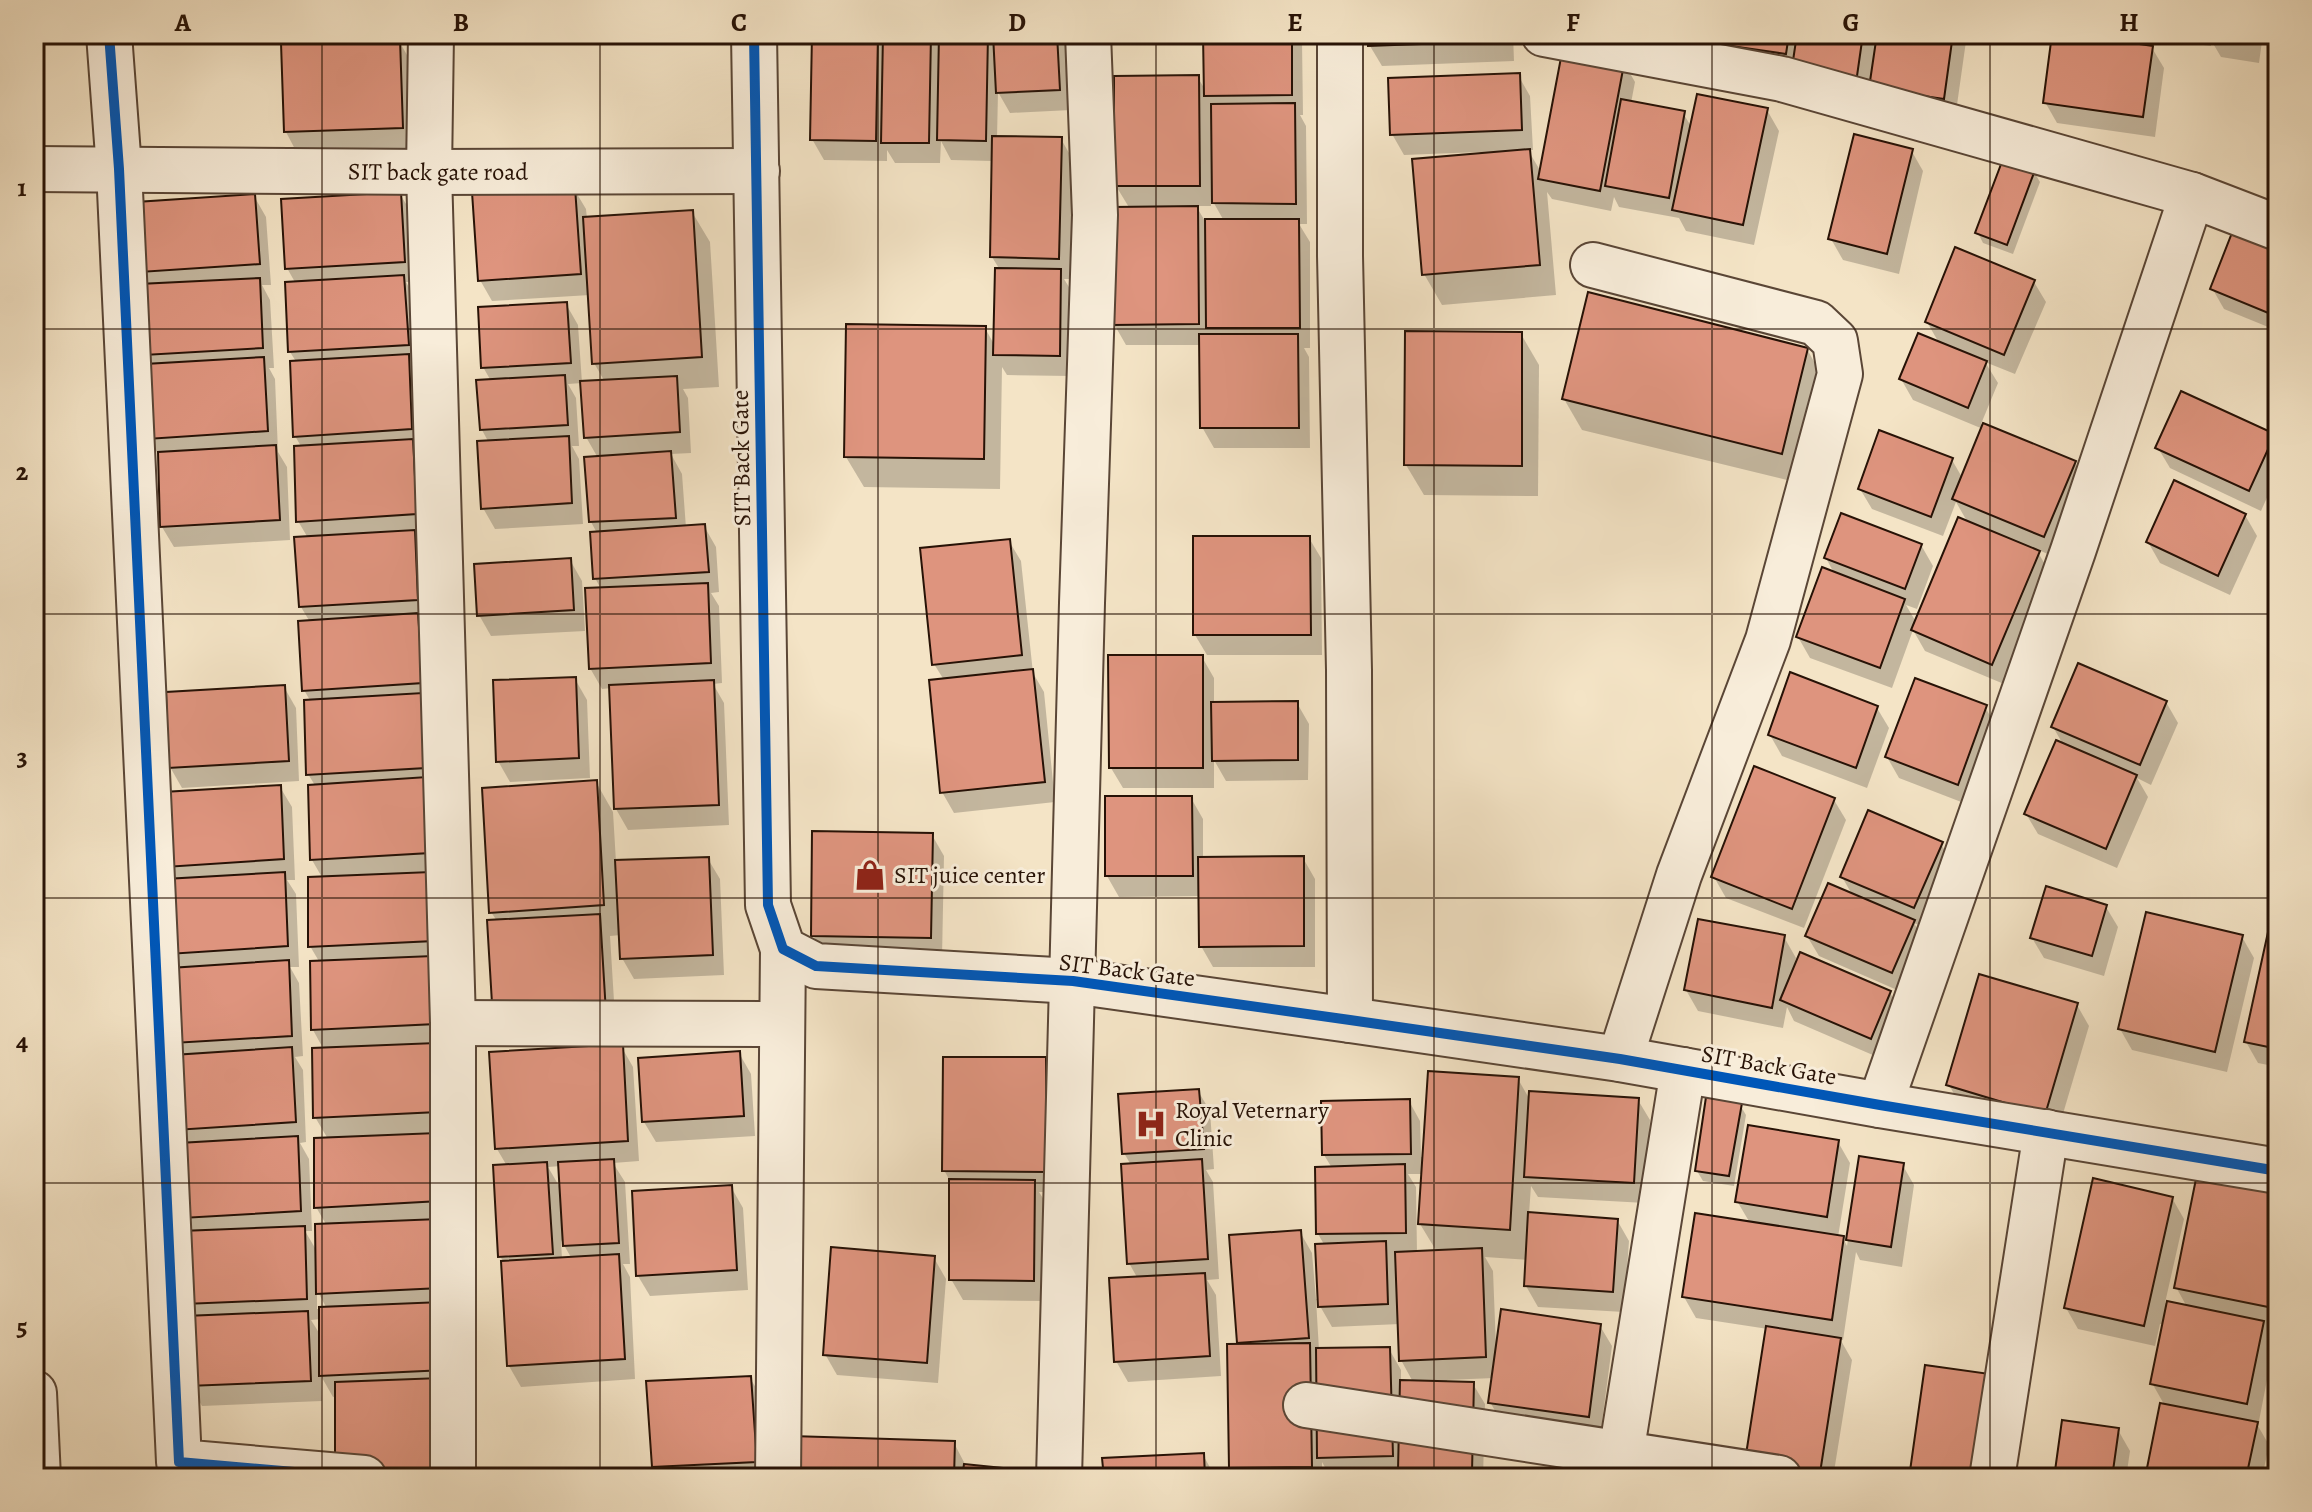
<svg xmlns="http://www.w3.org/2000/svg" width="2312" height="1512" viewBox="0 0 2312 1512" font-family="Alegreya,serif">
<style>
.shadow{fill:#0003;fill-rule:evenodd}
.building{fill:#de947e;stroke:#271206;stroke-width:2}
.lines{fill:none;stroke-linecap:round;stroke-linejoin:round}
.minor-casing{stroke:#5a4636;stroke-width:48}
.minor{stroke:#f8edda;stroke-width:44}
.cycleway-casing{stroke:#f8edda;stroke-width:15}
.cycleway{stroke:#0057b8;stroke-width:10}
.grid{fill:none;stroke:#271206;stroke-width:2;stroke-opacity:0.55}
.labels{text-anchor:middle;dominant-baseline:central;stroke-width:6;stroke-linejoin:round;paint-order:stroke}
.street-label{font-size:24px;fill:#271206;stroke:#f8edda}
.poi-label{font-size:24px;fill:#271206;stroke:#f8edda;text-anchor:start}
.neatline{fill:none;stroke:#271206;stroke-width:3}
.grid-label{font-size:26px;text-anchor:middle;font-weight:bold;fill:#271206}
</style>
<rect width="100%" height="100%" fill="#f4e4c6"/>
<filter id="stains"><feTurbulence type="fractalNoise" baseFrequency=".0025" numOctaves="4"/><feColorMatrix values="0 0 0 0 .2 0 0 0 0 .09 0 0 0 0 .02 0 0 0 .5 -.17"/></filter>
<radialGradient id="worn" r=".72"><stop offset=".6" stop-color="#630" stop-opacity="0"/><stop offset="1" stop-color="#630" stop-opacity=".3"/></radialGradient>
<!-- shadow -->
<g class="shadow">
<path d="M282,34h65l-65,2z"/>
<path d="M814,34h250l3,6 4,70 -61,3 -12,-21 -1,46 64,1 12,21 -3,119h-6l8,13 -1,84 -64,-1 -5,-8 -2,122 -136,-2 -18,-30 139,-129 10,18 5,-76 -8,-13 1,-96 -42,-1 -10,-19 -1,22h-45l-8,-13v11l-63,-1 -12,-21z"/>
<path d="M1205,34h93l4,7 1,74h-3l6,11 1,98h-8l11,18v106h-6l5,9 1,91h-96l-12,-21 -1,-82h-75l-12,-21 16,-115 -14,-23 82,-108 8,13zM1211,198l13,23h-19l-9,-15h15z"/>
<path d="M1370,34h143l1,27 -132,5 -12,-20z"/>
<path d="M1680,34h287l-12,85 -217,-53 -12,-22 -43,-6z"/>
<path d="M2054,34l98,14 12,20 -9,69 -98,-14 -12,-21z"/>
<path d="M2163,34h100l-4,29 -38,-6 -10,-17v6l-45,-6z"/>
<path d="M399,41l12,21 3,86 -117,5 -11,-21z"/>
<path d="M1623,61l12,21 -4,21 52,10 9,15 75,-18 12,21 -25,114 -68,-14 -7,-13 -60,-11 -5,-10 -3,14 -59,-12 -5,-7 9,103 -114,10 -18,-31 56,-118v-4l-76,3 -12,-21 126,-59 12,21 3,54h-5l13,22z"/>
<path d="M1911,150l12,21 -24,103 -56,-14 -12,-21z"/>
<path d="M2034,172l6,10 -27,72 -30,-11 -5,-10z"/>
<path d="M574,189l12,20 1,10 105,-7 18,30 9,145 -36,2 5,9 3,55 -20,1 11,20 4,54 18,-2 12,21 3,45 -8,1 8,13 3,77 -9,1 11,19 5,122 -101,5 -12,-21 -4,-121 -10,1 -12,-21 11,-79 -6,-11 2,-45 -6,-11 7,-64 -12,-21 19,-55 -11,-19 -4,-68 -98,6 -12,-21z"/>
<path d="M400,194l12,20 3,68h-9l9,16 12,236 -12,1 10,18 28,925h-111l-5,-82 -4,1 -12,-21 1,25 -120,5 -12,-21 -4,-82 7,-70 -9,-16 -17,-350 113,-80 12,20 3,73h-8l9,14 3,73h-9l9,16 4,73 -8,1 8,13 3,72 -6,1 9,16 3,72h-7l13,22 9,-27 -11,-19 12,-68 -13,-22 9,-67 -11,-20 7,-67 -10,-17 13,-67 -11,-19 4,-73 -8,-13 3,-72 -7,-12 6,-68 -9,-15 7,-69 -10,-17 4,-73 -7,-12 2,-73 -7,-11 6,-68 -9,-16zM317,1290l10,19h-10zM321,1319v17l-10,-16z"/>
<path d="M254,196l12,21 5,68h-9l8,15 4,68h-5l6,11 3,73 9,15 3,73 -116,7 -12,-20 -2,-70 -11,-18 3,-74 -6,-11 4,-68 -8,-15z"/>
<path d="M2278,238v93l-54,-22 -12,-21z"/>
<path d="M2034,282l12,20 -31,72 -30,-12 13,21 -17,41 93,38 12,21 -31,74 -19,-8 14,24 -46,111 -79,-33 -12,-21 -21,58 -82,-30 -12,-21 37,-62 -9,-17 95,-13 12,21 -16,43 -11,-4 10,17 52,-99 -12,-21 -13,34 -71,-27 -12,-20 92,-29 11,19 20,-50 -70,-29 -12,-21 38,-36 -12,-21z"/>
<path d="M566,304l12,21 4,58 -14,1 8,14 3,48h-7l7,13 4,65 -88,5 -12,-21 6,-65 -7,-13 9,-49 -8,-14z"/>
<path d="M1521,334l18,31 -1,131 -114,-1 -18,-30z"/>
<path d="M1807,349l17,31 -25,103 -217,-53 -18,-31z"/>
<path d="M2274,436l4,7v30l-17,38 -91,-43 -12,-20z"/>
<path d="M2245,515l12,21 -27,59 -70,-32 -12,-21z"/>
<path d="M1309,538l12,20 1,97h-115l-12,-20z"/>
<path d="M1009,541l12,20 12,112 11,19 11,110 -101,11 -12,-21 2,-112 -10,-16z"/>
<path d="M570,560l12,21 3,50 -94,5 -12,-21z"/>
<path d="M1202,657l12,21v26l83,-1 12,21 -1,56 -82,1 -12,-21v28h-91l-12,-20z"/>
<path d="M575,679l12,21 3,78 -80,4 -12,-21z"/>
<path d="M284,687l12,21 3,73 -117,7 -12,-21z"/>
<path d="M2166,702l12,21 -27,62 -14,-7 11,19 -31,71 -79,-34 -12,-20 38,-68 -11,-19z"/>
<path d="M1985,707l12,21 -28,77 -70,-27 -12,-21z"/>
<path d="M1877,708l12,20 -22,60 -85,-32 -12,-21z"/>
<path d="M596,782l17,30 3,50 92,-3 12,20 4,96 -90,4 -12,-21 -1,-23 -11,1 6,97 -119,-112 -6,-9z"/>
<path d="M1191,798l12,21v40l100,-1 12,21v88h-102l-12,-21v-50l-82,1 -12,-21z"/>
<path d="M1834,800l12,20 -42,108 -78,-30 -12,-21z"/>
<path d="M932,835l12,21 -2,102 -117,-2 -12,-21z"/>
<path d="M1941,844l12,20 -27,64 -12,-5 11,19 -21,51 -85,-37 -12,-20 46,-40 -11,-19z"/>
<path d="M2278,903v164l-20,-4 -12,-21z"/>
<path d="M2106,907l12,20 -14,49 -60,-18 -12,-20z"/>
<path d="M1784,937l12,21 -2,11 96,24 12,20 -20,46 -88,-38 -7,-14 -4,21 -85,-17 -12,-21z"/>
<path d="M2242,937l12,21 -27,114 -95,-22 -12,-21z"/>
<path d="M2077,1005l12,21 -32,108 -96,-28 -12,-21z"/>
<path d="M621,1046l12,21 6,94 -26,2 12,19 5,82h-7l7,13 5,102 -114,8 -12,-21 -5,-103 -4,-7 7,-90 -10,-17zM561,1166l1,25 -14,-24zM561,1240l11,19h-10z"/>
<path d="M739,1053l12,21 4,62 -99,6 -12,-20z"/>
<path d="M1045,1059l12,20v113h-18l7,11 -1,98 -82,-1 -12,-21v-96l-7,-13z"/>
<path d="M1518,1079l12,21h108l12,20 -5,83 -107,-6 -7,-11 -2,28 88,6 12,21 -5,71 -86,-5 -12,-21 2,-26 -43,-3 8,14 3,76 104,-21 12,20 -12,91 -98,-14 -12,-21 4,-24 -47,2v3l26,1 12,20 -2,74h-152l-9,-16v16h-85l-6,-10 8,-122 -8,-109 69,-5 12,21 4,46h3l6,-53 -7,-12 14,-66 -8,-13 85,-54 11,20 1,36h3zM1408,1174h15l-3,50 17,28 -20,1 -1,-66zM1316,1299l16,28 68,-3 1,36 12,22h-12v-12l-12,-21 -70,1z"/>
<path d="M1198,1091l12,20 4,58 -8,1 7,12 6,97 -12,1 9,15 5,81 -93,6 -12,-21 22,-82 -9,-16 2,-98 -7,-12z"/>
<path d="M1740,1105l6,10 -12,71 -31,-5 -6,-10z"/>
<path d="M1838,1142l12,21 -12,74 5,1 4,8 14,-88 41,6 12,21 -12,82 -42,-7 -4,-8 -13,88 -3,-1 12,21 -19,118h-76l11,-149 -72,-11 -12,-21 66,-74 -13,-22z"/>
<path d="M2278,1182v153l-10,-2 6,11 -16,82 11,19 -7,33h-115l18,-72 -13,-23 12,-59h-4l-5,22 -77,-17 -12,-21 106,-110 12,21 -19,84 22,4 -11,-20z"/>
<path d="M731,1187l12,21 5,82 -98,6 -12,-20z"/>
<path d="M934,1258l12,21 -8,104 -101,-8 -12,-21z"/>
<path d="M750,1378l12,20 5,80h-107l-7,-11z"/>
<path d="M2118,1430l12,21 -4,27h-70z"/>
<path d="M954,1443l12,23 79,12h-253z"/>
<path d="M1203,1455l13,23h-110z"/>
</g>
<!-- building -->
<g class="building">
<path d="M812,34h66l-2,107 -66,-1z"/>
<path d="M883,34h48l-2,109h-48z"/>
<path d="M939,34h49l-2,107 -49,-1z"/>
<path d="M993,34h64l3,56 -64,3z"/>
<path d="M1203,34h89v61l-88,1z"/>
<path d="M1368,34h135v7l-135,5z"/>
<path d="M1726,34h63l-3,20 -62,-9z"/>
<path d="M1797,34h66l-7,49 -65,-9z"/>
<path d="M1877,34h76l-9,65 -75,-11z"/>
<path d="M2052,34h19l82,12 -10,71 -100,-14z"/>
<path d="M2207,34h42l-1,9 -41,-7z"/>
<path d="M400,39l3,89 -119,4 -3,-89z"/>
<path d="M1563,47l62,12 -25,132 -62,-12z"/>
<path d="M1520,73l2,57 -132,5 -2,-57z"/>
<path d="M1199,75l1,111h-86v-110z"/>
<path d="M1697,94l71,14 -25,117 -71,-15z"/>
<path d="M1621,99l64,12 -16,87 -64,-12z"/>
<path d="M1295,103l1,101 -84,-1 -1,-99z"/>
<path d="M1854,134l59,15 -26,105 -59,-15z"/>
<path d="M992,136l70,1 -3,122 -69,-2z"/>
<path d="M1530,149l10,116 -118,10 -10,-116z"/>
<path d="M2003,159l32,11 -28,75 -32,-12z"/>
<path d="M575,187l6,87 -103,7 -6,-89z"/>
<path d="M401,192l4,70 -120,7 -4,-70z"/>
<path d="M255,194l5,70 -120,8 -4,-70z"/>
<path d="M1198,206l1,118 -87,1v-118z"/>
<path d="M693,210l9,147 -110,7 -9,-147z"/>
<path d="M1205,219h94l1,109h-94z"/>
<path d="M2237,220l41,16v81l-68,-28z"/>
<path d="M1955,247l80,33 -31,75 -79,-33z"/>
<path d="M995,268l66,1 -1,87 -67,-1z"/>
<path d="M404,275l5,70 -121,7 -3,-70z"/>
<path d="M260,278l3,70 -119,7 -5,-71z"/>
<path d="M1588,292l220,56 -26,106 -220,-55z"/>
<path d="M567,302l4,61 -90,5 -3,-61z"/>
<path d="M846,324l140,2 -2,133 -140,-2z"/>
<path d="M1405,331l117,1v134l-118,-1z"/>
<path d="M1918,333l69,28 -19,47 -69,-29z"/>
<path d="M1199,334h99l1,94h-99z"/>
<path d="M409,354l3,75 -119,8 -3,-76z"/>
<path d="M264,357l4,74 -121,8 -2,-75z"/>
<path d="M565,375l3,50 -88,5 -4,-50z"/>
<path d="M677,376l3,56 -96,6 -4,-57z"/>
<path d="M2181,391l94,43 -26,57 -94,-43z"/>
<path d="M1983,423l93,38 -32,76 -92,-38z"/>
<path d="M1879,430l74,28 -22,59 -73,-28z"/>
<path d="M569,436l3,67 -91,6 -4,-68z"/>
<path d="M413,439l4,75 -121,8 -2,-76z"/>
<path d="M276,445l4,75 -120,7 -2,-75z"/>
<path d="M671,451l5,67 -87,4 -5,-65z"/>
<path d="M2174,480l72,34 -28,62 -72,-34z"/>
<path d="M1841,513l81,31 -17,45 -81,-31z"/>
<path d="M1958,517l82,34 -48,114 -81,-35z"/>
<path d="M705,524l4,48 -116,7 -3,-47z"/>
<path d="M415,530l3,70 -119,7 -5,-70z"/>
<path d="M1193,536h117l1,99h-118z"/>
<path d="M1010,539l12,116 -90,10 -12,-117z"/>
<path d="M571,558l3,52 -97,6 -3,-52z"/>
<path d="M1822,567l83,32 -25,69 -84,-31z"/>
<path d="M708,583l3,80 -122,6 -4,-81z"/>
<path d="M418,613l5,70 -121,8 -4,-70z"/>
<path d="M1108,655h95v113h-94z"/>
<path d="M2078,663l89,38 -27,64 -89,-38z"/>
<path d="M1033,669l12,113 -105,11 -11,-113z"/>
<path d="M1790,672l88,34 -22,62 -88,-33z"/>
<path d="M576,677l3,81 -83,4 -3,-82z"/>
<path d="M1915,678l72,27 -29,80 -73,-28z"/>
<path d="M714,680l5,125 -105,4 -5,-124z"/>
<path d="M285,685l4,76 -121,7 -2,-76z"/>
<path d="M423,693l3,75 -120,7 -2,-75z"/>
<path d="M1298,701v59l-86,1 -1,-59z"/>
<path d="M2056,740l81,35 -31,74 -82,-35z"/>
<path d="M1754,766l81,32 -43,111 -81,-32z"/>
<path d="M427,777l3,76 -120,7 -2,-75z"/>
<path d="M597,780l7,125 -115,8 -7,-125z"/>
<path d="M281,785l3,74 -119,8 -2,-75z"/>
<path d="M1105,796h87l1,80h-88z"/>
<path d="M1868,810l75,32 -29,66 -74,-31z"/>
<path d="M812,831l121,2 -2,105 -120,-2z"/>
<path d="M2278,855v33l-7,-1z"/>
<path d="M1304,856v90l-105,1 -1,-90z"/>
<path d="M709,857l4,98 -93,4 -5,-99z"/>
<path d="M285,872l3,74 -120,8 -3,-75z"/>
<path d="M431,872l3,69 -126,6v-70z"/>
<path d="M1828,883l87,37 -23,53 -87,-37z"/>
<path d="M2046,886l61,19 -15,51 -62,-18z"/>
<path d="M2275,900h3v149l-34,-7z"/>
<path d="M2146,912l97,23 -28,117 -97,-23z"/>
<path d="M600,914l6,99 -113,7 -6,-100z"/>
<path d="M1698,919l87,16 -13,73 -88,-18z"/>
<path d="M1800,952l91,39 -20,48 -91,-39z"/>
<path d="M433,956l3,68 -125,6 -1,-69z"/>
<path d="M289,960l3,76 -119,7 -3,-75z"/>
<path d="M1979,974l99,29 -33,112 -99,-30z"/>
<path d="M436,1043l2,69 -125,6 -1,-70z"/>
<path d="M623,1044l5,97 -133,8 -6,-97z"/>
<path d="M292,1047l4,75 -121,8 -2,-75z"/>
<path d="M740,1051l4,65 -102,6 -4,-64z"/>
<path d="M943,1057h103l1,115 -105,-1z"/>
<path d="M1428,1071l91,6 -9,153 -92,-6z"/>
<path d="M1199,1089l5,60 -82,5 -4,-60z"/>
<path d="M1529,1091l110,7 -5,85 -110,-6z"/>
<path d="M1706,1097l36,6 -13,73 -34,-5z"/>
<path d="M1410,1099l1,55 -89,1 -1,-54z"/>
<path d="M1748,1125l91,15 -12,77 -92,-15z"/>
<path d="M437,1133l3,68 -126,7v-70z"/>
<path d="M298,1136l3,75 -119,7 -3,-75z"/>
<path d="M1859,1156l45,7 -13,84 -45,-7z"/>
<path d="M614,1159l5,84 -56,3 -5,-84z"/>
<path d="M1202,1159l6,100 -81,5 -6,-100z"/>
<path d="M547,1162l6,92 -55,3 -5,-92z"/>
<path d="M1405,1164l1,69 -90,1 -1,-67z"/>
<path d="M2199,1164l79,16v129l-104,-21z"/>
<path d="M2093,1178l80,19 -29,129 -80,-18z"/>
<path d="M949,1179l86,1 -1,101 -85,-1z"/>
<path d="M732,1185l5,85 -101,6 -4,-85z"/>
<path d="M1528,1212l90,7 -5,73 -89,-6z"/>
<path d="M1695,1213l149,23 -12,84 -150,-23z"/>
<path d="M439,1219l2,69 -125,6 -1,-70z"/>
<path d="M305,1226l2,73 -123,5 -3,-73z"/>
<path d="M1301,1230l8,108 -72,5 -8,-108z"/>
<path d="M1386,1241l2,63 -70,3 -3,-63z"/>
<path d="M831,1247l104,9 -8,107 -104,-8z"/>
<path d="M1482,1248l4,109 -87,4 -4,-109z"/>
<path d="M619,1254l6,105 -118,7 -6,-105z"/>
<path d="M1205,1273l5,83 -96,6 -5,-84z"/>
<path d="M2167,1301l97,20 -17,83 -97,-20z"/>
<path d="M442,1302l3,68 -126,6v-69z"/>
<path d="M1501,1309l100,15 -12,93 -101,-14z"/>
<path d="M308,1311l3,70 -123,5 -3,-70z"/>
<path d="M1766,1326l75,12 -21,135 -75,-12z"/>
<path d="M1310,1343l2,124 -83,1 -2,-124z"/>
<path d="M1390,1347l3,109 -76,2 -1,-110z"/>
<path d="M1925,1365l72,10 -14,103h-74z"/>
<path d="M751,1376l6,86 -105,5 -6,-86z"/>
<path d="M441,1378l2,99 -108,-8v-87z"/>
<path d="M1400,1380l74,2 -2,90 -74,-2z"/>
<path d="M2160,1403l98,19 -12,56h-101z"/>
<path d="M2062,1420l57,8 -7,50h-58z"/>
<path d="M791,1436l164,5 -1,37h-164z"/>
<path d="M1204,1453l1,25h-101l-2,-20z"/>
<path d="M964,1464l80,8 -1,6h-81z"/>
</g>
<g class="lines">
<defs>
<g id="minor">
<path d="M109,34l10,135 60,1293 185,16"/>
<path d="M431,34l-2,138 24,851v455"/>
<path d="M754,34l14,871 15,44 33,17 257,15 277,39 270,39 260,46 398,66"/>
<path d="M1340,34v222l9,414 1,350"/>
<path d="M1544,34l238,45 410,116 86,33"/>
<path id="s1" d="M34,169l395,3 328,-1"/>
<path d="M1593,265l223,58 19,18 5,33 -72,266 -89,235 -59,184"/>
<path d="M453,1023l329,1"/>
<path d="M1880,1105l193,-554 119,-356"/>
<path d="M34,1393l4,85"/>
<path d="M1306,1405l473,73"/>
<path d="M1621,1454l62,-384"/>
<path d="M778,1478l5,-529"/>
<path d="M1059,1478l23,-875 13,-388 -7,-181"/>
<path d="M1992,1478l54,-346"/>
</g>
</defs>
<!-- minor casing -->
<use href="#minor" class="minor-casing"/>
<!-- minor -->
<use href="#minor" class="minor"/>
<defs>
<g id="cycleway">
<path d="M109,34l10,135 60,1293 185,16"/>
<path d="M754,34l14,871 15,44 33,17 257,15 277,39 270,39 260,46 398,66"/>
</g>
</defs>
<!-- cycleway casing -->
<use href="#cycleway" class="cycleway-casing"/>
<!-- cycleway -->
<use href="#cycleway" class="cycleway"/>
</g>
<!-- grid -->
<path class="grid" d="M322,34v1444M600,34v1444M878,34v1444M1156,34v1444M1434,34v1444M1712,34v1444M1990,34v1444M34,329h2244M34,614h2244M34,898h2244M34,1183h2244"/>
<!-- icons -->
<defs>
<symbol id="shop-bare" viewBox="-9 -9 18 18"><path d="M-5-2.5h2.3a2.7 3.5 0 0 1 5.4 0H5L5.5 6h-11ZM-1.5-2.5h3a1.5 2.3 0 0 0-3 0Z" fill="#8f2418" stroke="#f8edda" stroke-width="2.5" paint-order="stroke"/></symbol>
<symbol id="hospital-bare" viewBox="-9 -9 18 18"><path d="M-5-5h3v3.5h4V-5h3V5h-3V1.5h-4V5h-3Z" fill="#8f2418" stroke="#f8edda" stroke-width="2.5" paint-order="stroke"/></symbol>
</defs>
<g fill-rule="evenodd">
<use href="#shop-bare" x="848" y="853" width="44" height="44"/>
<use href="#hospital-bare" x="1129" y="1102" width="44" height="44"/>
</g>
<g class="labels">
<!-- street labels -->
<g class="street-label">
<text stroke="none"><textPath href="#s1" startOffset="404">SIT back gate road</textPath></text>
<text transform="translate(741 458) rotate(-91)">SIT Back Gate</text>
<text transform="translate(1127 970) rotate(7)">SIT Back Gate</text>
<text transform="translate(1769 1065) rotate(10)">SIT Back Gate</text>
</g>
<!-- poi labels -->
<g class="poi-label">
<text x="894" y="875">SIT juice center</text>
<text x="1175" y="1110">Royal Veternary<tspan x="1175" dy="28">Clinic</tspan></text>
</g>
</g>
<!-- margin -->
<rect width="2312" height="1512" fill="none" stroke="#f4e4c6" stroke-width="88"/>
<rect x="44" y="44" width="2224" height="1424" class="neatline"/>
<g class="grid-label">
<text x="183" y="31">A</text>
<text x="461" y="31">B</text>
<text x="739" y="31">C</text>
<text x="1017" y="31">D</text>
<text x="1295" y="31">E</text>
<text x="1573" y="31">F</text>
<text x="1851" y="31">G</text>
<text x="2129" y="31">H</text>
<text x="22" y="196">1</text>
<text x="22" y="480">2</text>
<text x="22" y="765">3</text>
<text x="22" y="1050">4</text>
<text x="22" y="1335">5</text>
</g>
<rect width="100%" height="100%" filter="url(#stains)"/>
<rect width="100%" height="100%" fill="url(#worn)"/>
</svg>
